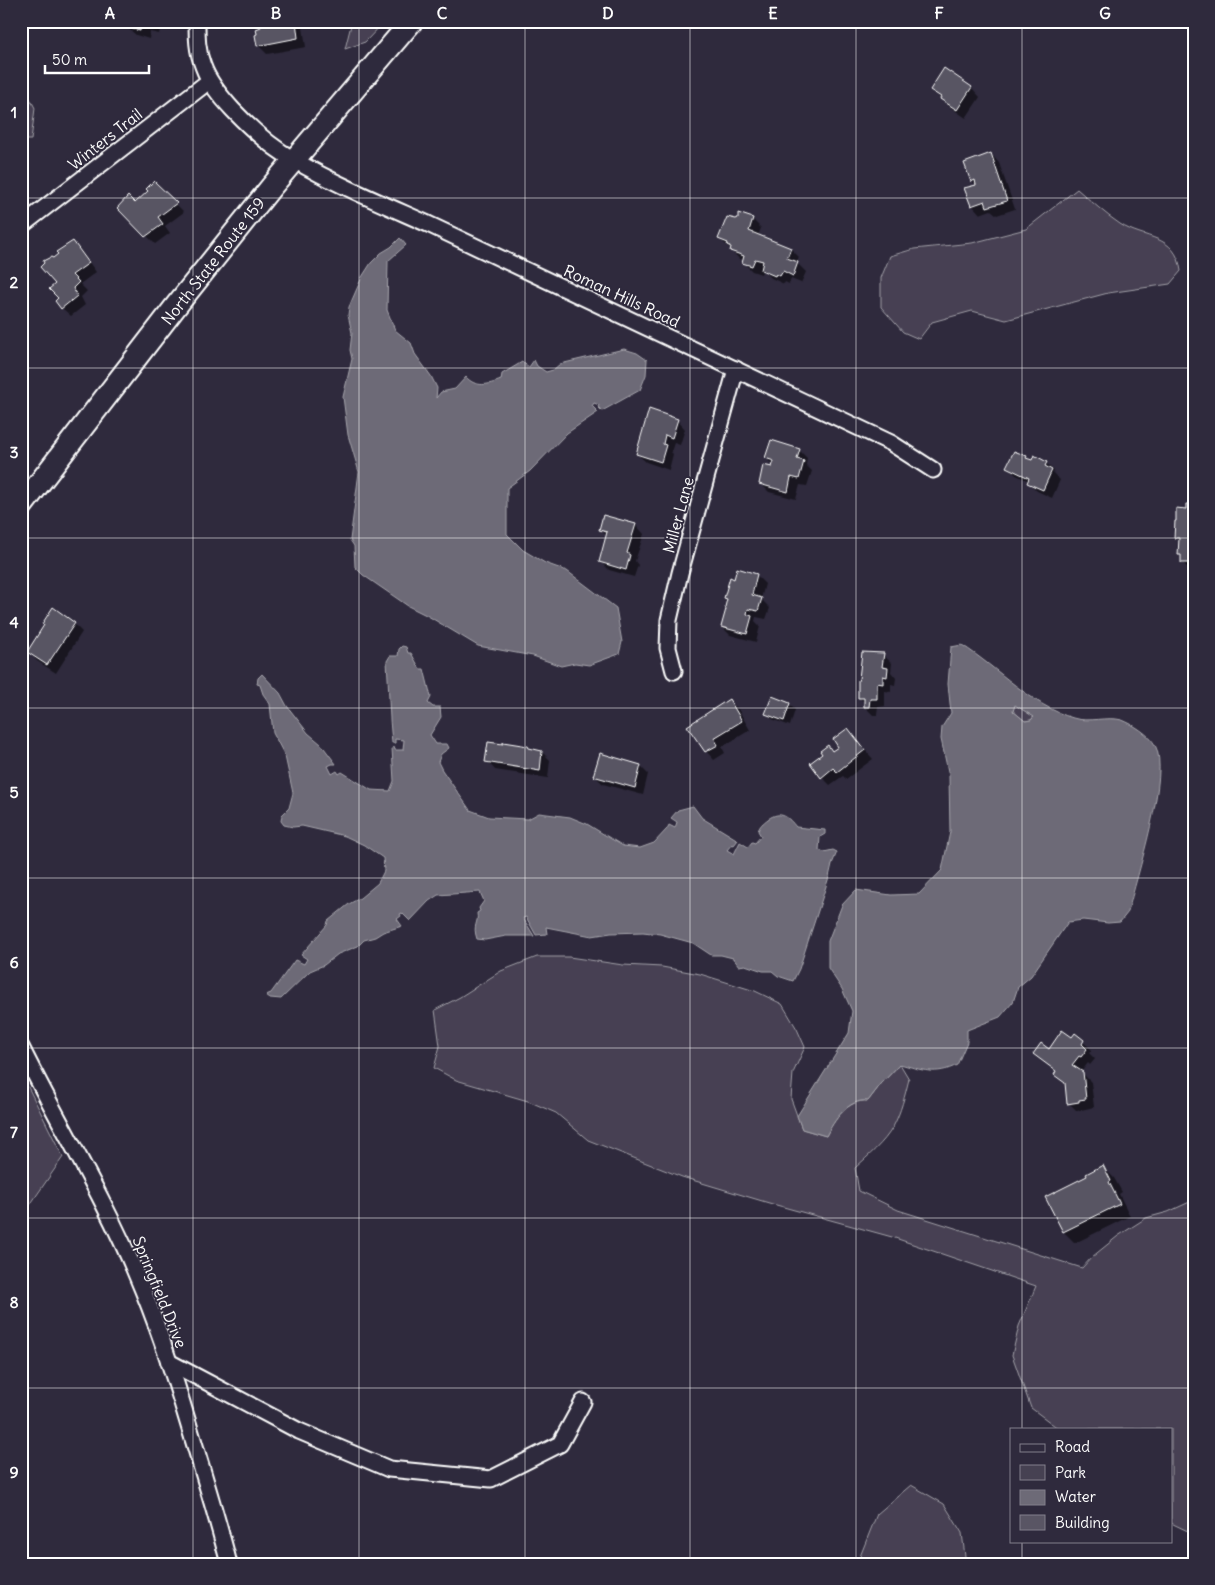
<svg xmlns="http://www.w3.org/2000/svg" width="1215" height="1585" viewBox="0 0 1215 1585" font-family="Delius,sans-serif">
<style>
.green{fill:#464152;stroke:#a2a0a8}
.water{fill:#6d6a77;stroke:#a7a6ad;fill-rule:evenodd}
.shadow{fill:#0007}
.building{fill:#595564;stroke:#fff}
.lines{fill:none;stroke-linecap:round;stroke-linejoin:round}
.minor-casing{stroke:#fff;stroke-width:19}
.secondary-casing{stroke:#fff;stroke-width:25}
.minor{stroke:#2f2a3d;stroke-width:15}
.secondary{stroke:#2f2a3d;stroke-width:21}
.grid{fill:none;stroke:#fff;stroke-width:1;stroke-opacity:0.55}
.labels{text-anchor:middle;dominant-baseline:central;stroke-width:4;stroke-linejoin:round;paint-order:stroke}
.street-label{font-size:16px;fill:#fff;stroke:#2f2a3d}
.neatline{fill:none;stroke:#fff;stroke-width:2}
.grid-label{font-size:16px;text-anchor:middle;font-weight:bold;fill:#fff}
</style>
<rect width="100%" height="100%" fill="#2f2a3d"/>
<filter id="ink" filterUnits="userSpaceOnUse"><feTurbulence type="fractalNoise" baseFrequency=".02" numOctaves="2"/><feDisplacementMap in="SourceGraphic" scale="10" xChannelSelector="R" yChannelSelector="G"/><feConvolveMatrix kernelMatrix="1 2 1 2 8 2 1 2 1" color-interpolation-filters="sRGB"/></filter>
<g filter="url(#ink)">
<!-- green -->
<g class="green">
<path d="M352,21h33l-20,21 -20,7z"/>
<path d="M21,81l14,27 -4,32h-10z"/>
<path d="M1077,189c14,12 28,25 43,35 24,16 56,9 61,47l-11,13 -62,9 -102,27 -34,-9 -40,11 -13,17 -16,-7 -22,-25v-29l9,-22 24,-7 58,-6 54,-14z"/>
<path d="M1015,704l19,12 -3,4 -6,1 -12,-10z"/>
<path d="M537,957h32l54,8 39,2 38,7 55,17 27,13 15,25 8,18 -12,26 -2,26 11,30 24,7c8,-16 22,-37 42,-35l13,-17 19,-20 9,15c-4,16 -8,33 -16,48 -9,16 -25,29 -38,41l4,23 39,19 184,58 10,-11 26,-21 28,-18 22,-6 26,-12v334l-23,-11v-94h-112l-28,-21 -19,-53 7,-29 17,-40 -144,-49 -123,-34 -87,-26 -94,-37 -32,-27 -28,-12 -72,-21 -22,-12 6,-22 -5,-36 25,-13 41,-26z"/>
<path d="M21,1073l42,84 -42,61z"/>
<path d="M911,1485l33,19 18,29 4,31h-109l20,-50z"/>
</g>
<!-- water -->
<g class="water">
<path d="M400,238l6,7 -18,16 -1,49 8,20 16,13 4,11 16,22 6,12 -1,10 5,-6 14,-3 11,-12c10,11 22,8 35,3l1,-6 20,-12 7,5 5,-7 3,6 9,6 7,-2 7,-6 64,-15 13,4 10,7 -1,15 -6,15 -38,21 -4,-4 1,-2 -5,-2 -2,3 6,6 -31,21 -37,38 -23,17v46l16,16 22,13 22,8 49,37 6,34 -3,12 -30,11 -14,-2 -14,3 -28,-10 -55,-10 -50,-30 -20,-10 -45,-31 -8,-8 -1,-21 -4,-6 9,-68 -11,-37 -5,-38 9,-38 -2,-9 2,-17 -4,-18 1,-8 13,-30 9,-14 10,-10 10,-6z"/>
<path d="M962,645c36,23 70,61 111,73 15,5 34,-2 49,2 11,4 28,15 33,25 16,27 -19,134 -27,167l-8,10 -12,1 -25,-3 -15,2 -37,54 -13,11 -5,15 -13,15 -33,13v12l-10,23c-21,11 -35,5 -57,-1l-19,20 -13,17c-20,-3 -34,20 -42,35l-24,-7 -5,-13 52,-83 3,-22 -10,-22 -14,-21v-27l14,-36 14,-15 35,5 28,-1 23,-24 8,-38 -1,-56 -8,-37 1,-12 9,-14 -3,-29 3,-37zM1015,705l19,12 -3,3 -6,1 -12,-10z"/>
<path d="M402,646l4,1 2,6h3l9,16h4l7,28 -3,6 5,4h7l1,10 -11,18 6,9h11l2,4 -8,6 -3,8 4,8 28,40 19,7 39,2 11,-6 31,4 17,7 36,22 17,2 14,-5 13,-14 2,-4 6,3 2,-6 -6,-4 7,-8 15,-4 9,12 36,22 -4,5 -2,-1 -5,6 7,4 6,-12 8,5 4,-5 3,1 6,-7 -3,-5c2,-6 5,-8 10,-12 13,-9 20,-2 28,8l29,3v4l-5,3 -1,13 5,2 9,-2 4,2 -5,12 -3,13 -30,92 -6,12 -15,-5 -6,-5h-9l-18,-6 -6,1 -6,-8 -12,-3h-10l-18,-12 -33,-9 -17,-2 -32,1 -19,3 -46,-9 1,7 -11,1 -10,-18 -3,1 11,18h-28l-21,4 -8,-1c-5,-15 2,-15 0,-26l3,-2 -1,-3 5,-7 -4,-9 -42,3 -9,6 -19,20 -8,-8 -2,1 1,2 -4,3 5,7 -19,6 -8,5 -11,3 -6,6 -20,8 -14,11 -14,6 -29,28 -11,-1 -4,-3 5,-2 24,-33 9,4 3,-5 -6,-4 26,-30 1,-4 21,-17 11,-6 18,-15 6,-12 -1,-13 -19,-13 -19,-9 -43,-10 -9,1 -9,-2 -3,-4 1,-6 7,-7 4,-15 -8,-37 -12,-23 -3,-29 -7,-10 -3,-9 -3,-1 1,-6 4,-4 18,19 7,13 21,27 13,11 15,20h-4l-4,2 4,8 5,-3 2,3 3,-2 29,18 19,1 4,-10 -2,-33 2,-1 1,3h8l1,-10 -9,-1v4h-3c-3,-27 -3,-54 -5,-82l3,-5h8l1,-7z"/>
</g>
<!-- shadow -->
<g class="shadow">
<path d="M119,21h43l-3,13 -9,-2 -1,7 -13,-4z"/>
<path d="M253,21h49l4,26 -39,7 -9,-9 4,-21 -5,1z"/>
<path d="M944,70l28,18 8,9 -14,21 -16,-11 -18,-17z"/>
<path d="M991,154l8,9 16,46 -18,6 -6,-5 -11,4 -8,-9 5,-19 -5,-5z"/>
<path d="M154,182l30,30 -19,14 5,7 -15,11 -36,-36 16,-3 15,-14z"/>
<path d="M752,219l9,9 -3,8 33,13 8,8 -2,6 9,9 -5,11 -10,-4 -2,5 -4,-2 -1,2 -13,-6 -8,-9 -2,5 -9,-3 -9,-9 1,-2 -5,-1 -8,-9 1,-2 -4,-1 -9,-9 17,-17z"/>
<path d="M73,243l8,8 15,21 -16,12 7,7 -6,6 4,8 -14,11 -9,-8 -9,-48z"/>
<path d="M677,420l8,9 -5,16 -6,-2 -3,9 2,2 -4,16 -23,-8 -9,-8z"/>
<path d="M799,450l8,8 -1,7 6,6 -5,15 -7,-1 -4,14 -27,-7 -9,-9 14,-17 -8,-8z"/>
<path d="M1026,457l5,4 15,2 8,8 -1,2 7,7 -8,18 -15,-7 -9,-9 1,-1 -13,-6 -8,-9z"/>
<path d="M1194,505v65h-4l-8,-8v-5l-2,-2v-13l-5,-5 12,-27z"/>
<path d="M604,517l32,8 8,9 -9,27 3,4 -4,12 -25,-7 -8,-8 6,-26 -7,-7z"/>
<path d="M738,569l19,7 8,8 -4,15 9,9 -4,11 -10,-2 -1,4 5,5 -4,16 -26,-7 -8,-8 6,-27 -3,-2 10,-18z"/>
<path d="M74,624l8,8 -26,41 -19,-12 -8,-9z"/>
<path d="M883,655l9,8 -1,9 5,6 -1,7 -4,-1v8l-6,-1v15l-7,1 -1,8h-4l-8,-8v-4l-6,-6z"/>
<path d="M729,701l9,8 12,21 -28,17 3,6 -11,7 -8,-9z"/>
<path d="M789,704l6,6 -5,16 -18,-7 -5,-6z"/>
<path d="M847,729l26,30 -27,20 -3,-3 -13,9 -8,-8 1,-23 10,-2 7,-5z"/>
<path d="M531,750l11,2 8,8 -2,18 -53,-8 -8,-9z"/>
<path d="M640,766l8,8 -5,21 -40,-11 -8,-8z"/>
<path d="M1075,1035l17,15 -3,3 6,6 -5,6 -2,-2 -7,9 10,10 3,25 -17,4 -8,-8 -2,-18 -11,-10 1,-3 -22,-18 15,-3 22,-12z"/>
<path d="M1103,1167l11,11 8,14 -3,2 11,22 -55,27 -11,-11 24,-55z"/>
</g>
<!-- building -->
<g class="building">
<path d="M120,21h32l-1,5 -10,-2 -1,7 -14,-4 1,-4z"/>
<path d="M261,21h35l2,17 -41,8 -2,-11 2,-1 -1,-5 5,-2z"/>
<path d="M944,68l28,19 -15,23 -17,-11 1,-2 -11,-7z"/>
<path d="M991,153l16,48 -20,6 -2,-6 -14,5 -7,-18 12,-3 -1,-5 -4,2 -7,-19z"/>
<path d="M154,181l23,22 -19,14 5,7 -18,13 -28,-29 11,-12 7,7 13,-12 -2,-2z"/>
<path d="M738,213l15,5 -4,13 42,17 -4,10 11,4 -5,14 -10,-5 -3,5 -4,-2 -1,2 -14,-6 2,-9 -8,-2 -3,7 -10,-3 2,-7 -14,-5 1,-4 -4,-2 1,-2 -10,-4 9,-22 9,2 2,-1z"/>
<path d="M73,241l16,22 -17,12 7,7 -6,6 4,8 -16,13 -6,-8 3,-3 -9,-9 6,-5 -15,-17 4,-4 -1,-2 8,-4 2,1 5,-4 -2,-2z"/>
<path d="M649,409l29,10 -6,19 -7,-3 -2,9 3,1 -5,17 -25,-8z"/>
<path d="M771,440l29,9 -3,10 7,2 -5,18 -8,-2 -3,15 -29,-8 4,-19 9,2 2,-6 -9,-3z"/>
<path d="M1014,451l13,5 -1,2 6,2 2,-5 13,7 -2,4 7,4 -9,20 -16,-7 2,-5 -23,-11z"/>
<path d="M1186,504h8v55h-4v4h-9v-8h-3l1,-17h-5l1,-17h1v-13l10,1z"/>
<path d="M603,515l33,9 -9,29 3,2 -4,15 -27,-8 8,-30 -8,-2z"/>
<path d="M737,568l20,6 -5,21 10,3 -4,13 -10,-2 -1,5 5,2 -5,18 -26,-7 5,-18 -1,-2 2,-8 -3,-1 6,-21 4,2z"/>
<path d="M53,607l22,16 -28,42 -20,-13 17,-27 -2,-1z"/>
<path d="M862,652l22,1 -2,14 6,1 -1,9 -4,-1v8l-6,-1v16h-7l-1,8h-5v-9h-6v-18l1,-1z"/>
<path d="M772,696l18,7 -6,18 -19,-7z"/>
<path d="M729,699l13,22 -28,17 4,7 -13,7 -18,-26z"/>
<path d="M848,728l17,22 -28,22 -4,-4 -12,10 -11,-15 12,-9 -2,-3 8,-6 4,6 6,-4 -5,-8z"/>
<path d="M488,742l15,2v-2l25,4 1,2 13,3 -2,20 -55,-9z"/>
<path d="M600,753l41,12 -6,23 -42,-12z"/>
<path d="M1062,1030l10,7 3,-4 9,7 -2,4 5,5 -6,8 -2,-1 -7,9 11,7 3,27 -7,1v2l-12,2 -2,-21 -11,-8 2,-4 -23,-17 8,-11 8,6z"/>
<path d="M1103,1165l8,16 -2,1 11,22 -57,28 -18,-35 42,-21 -1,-2z"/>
</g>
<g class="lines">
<defs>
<g id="minor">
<path d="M197,21c0,16 0,30 6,45 6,17 18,31 30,44 18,19 38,37 61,50 43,25 89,44 134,64l463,219 42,27"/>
<path d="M21,226l188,-145"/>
<path d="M674,671l-6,-23 1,-28 11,-47 56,-204"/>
<path d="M21,1047c38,77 83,150 116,229 21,49 37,99 52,150 14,46 28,91 40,138"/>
<path d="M169,1362l130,69 90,38 102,10 69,-35 23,-42"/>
</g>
<path id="secondary" d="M21,507l155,-201 96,-120 140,-165"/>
</defs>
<!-- minor casing -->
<use href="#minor" class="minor-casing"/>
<!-- secondary casing -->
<use href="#secondary" class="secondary-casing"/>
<!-- minor -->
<use href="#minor" class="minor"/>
<!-- secondary -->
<use href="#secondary" class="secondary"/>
</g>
</g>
<!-- grid -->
<path class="grid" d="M193,21v1543M359,21v1543M525,21v1543M690,21v1543M856,21v1543M1022,21v1408M21,198h1173M21,368h1173M21,538h1173M21,708h1173M21,878h1173M21,1048h1173M21,1218h1173M21,1388h1173M1022,1541v23"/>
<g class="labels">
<!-- street labels -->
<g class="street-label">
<text transform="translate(105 139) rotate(-38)">Winters Trail</text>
<text transform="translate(213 261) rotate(-52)">North State Route 159</text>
<text transform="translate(622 296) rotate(25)">Roman Hills Road</text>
<text transform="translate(678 515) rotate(-75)">Miller Lane</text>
<text transform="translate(160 1292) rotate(68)">Springfield Drive</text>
</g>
</g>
<!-- margin -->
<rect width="1215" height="1585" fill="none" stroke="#2f2a3d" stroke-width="55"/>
<!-- legend -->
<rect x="1010" y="1428" width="162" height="115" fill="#2f2a3d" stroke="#827f8b"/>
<rect x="1020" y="1444" width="25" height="8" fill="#2f2a3d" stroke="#827f8b"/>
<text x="1055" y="1452" font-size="15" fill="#ffffff">Road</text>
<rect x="1020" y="1465" width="25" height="15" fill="#464152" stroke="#827f8b"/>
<text x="1055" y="1478" font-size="15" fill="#ffffff">Park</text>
<rect x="1020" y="1490" width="25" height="15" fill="#6d6a77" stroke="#827f8b"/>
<text x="1055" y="1502" font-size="15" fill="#ffffff">Water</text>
<rect x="1020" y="1515" width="25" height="15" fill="#595564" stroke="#827f8b"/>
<text x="1055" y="1528" font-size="15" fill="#ffffff">Building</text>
<!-- scale -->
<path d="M45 65v8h104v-8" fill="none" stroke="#ffffff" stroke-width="2.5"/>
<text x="52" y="65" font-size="15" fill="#ffffff" stroke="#2f2a3d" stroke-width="4" paint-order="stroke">50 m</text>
<rect x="28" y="28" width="1160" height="1530" class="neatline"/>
<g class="grid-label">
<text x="110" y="19">A</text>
<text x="276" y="19">B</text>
<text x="442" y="19">C</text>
<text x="608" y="19">D</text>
<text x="773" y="19">E</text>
<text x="939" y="19">F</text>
<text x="1105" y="19">G</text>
<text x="14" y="118">1</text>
<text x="14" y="288">2</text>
<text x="14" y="458">3</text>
<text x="14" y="628">4</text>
<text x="14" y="798">5</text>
<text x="14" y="968">6</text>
<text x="14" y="1138">7</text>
<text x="14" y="1308">8</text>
<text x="14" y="1478">9</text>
</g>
</svg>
